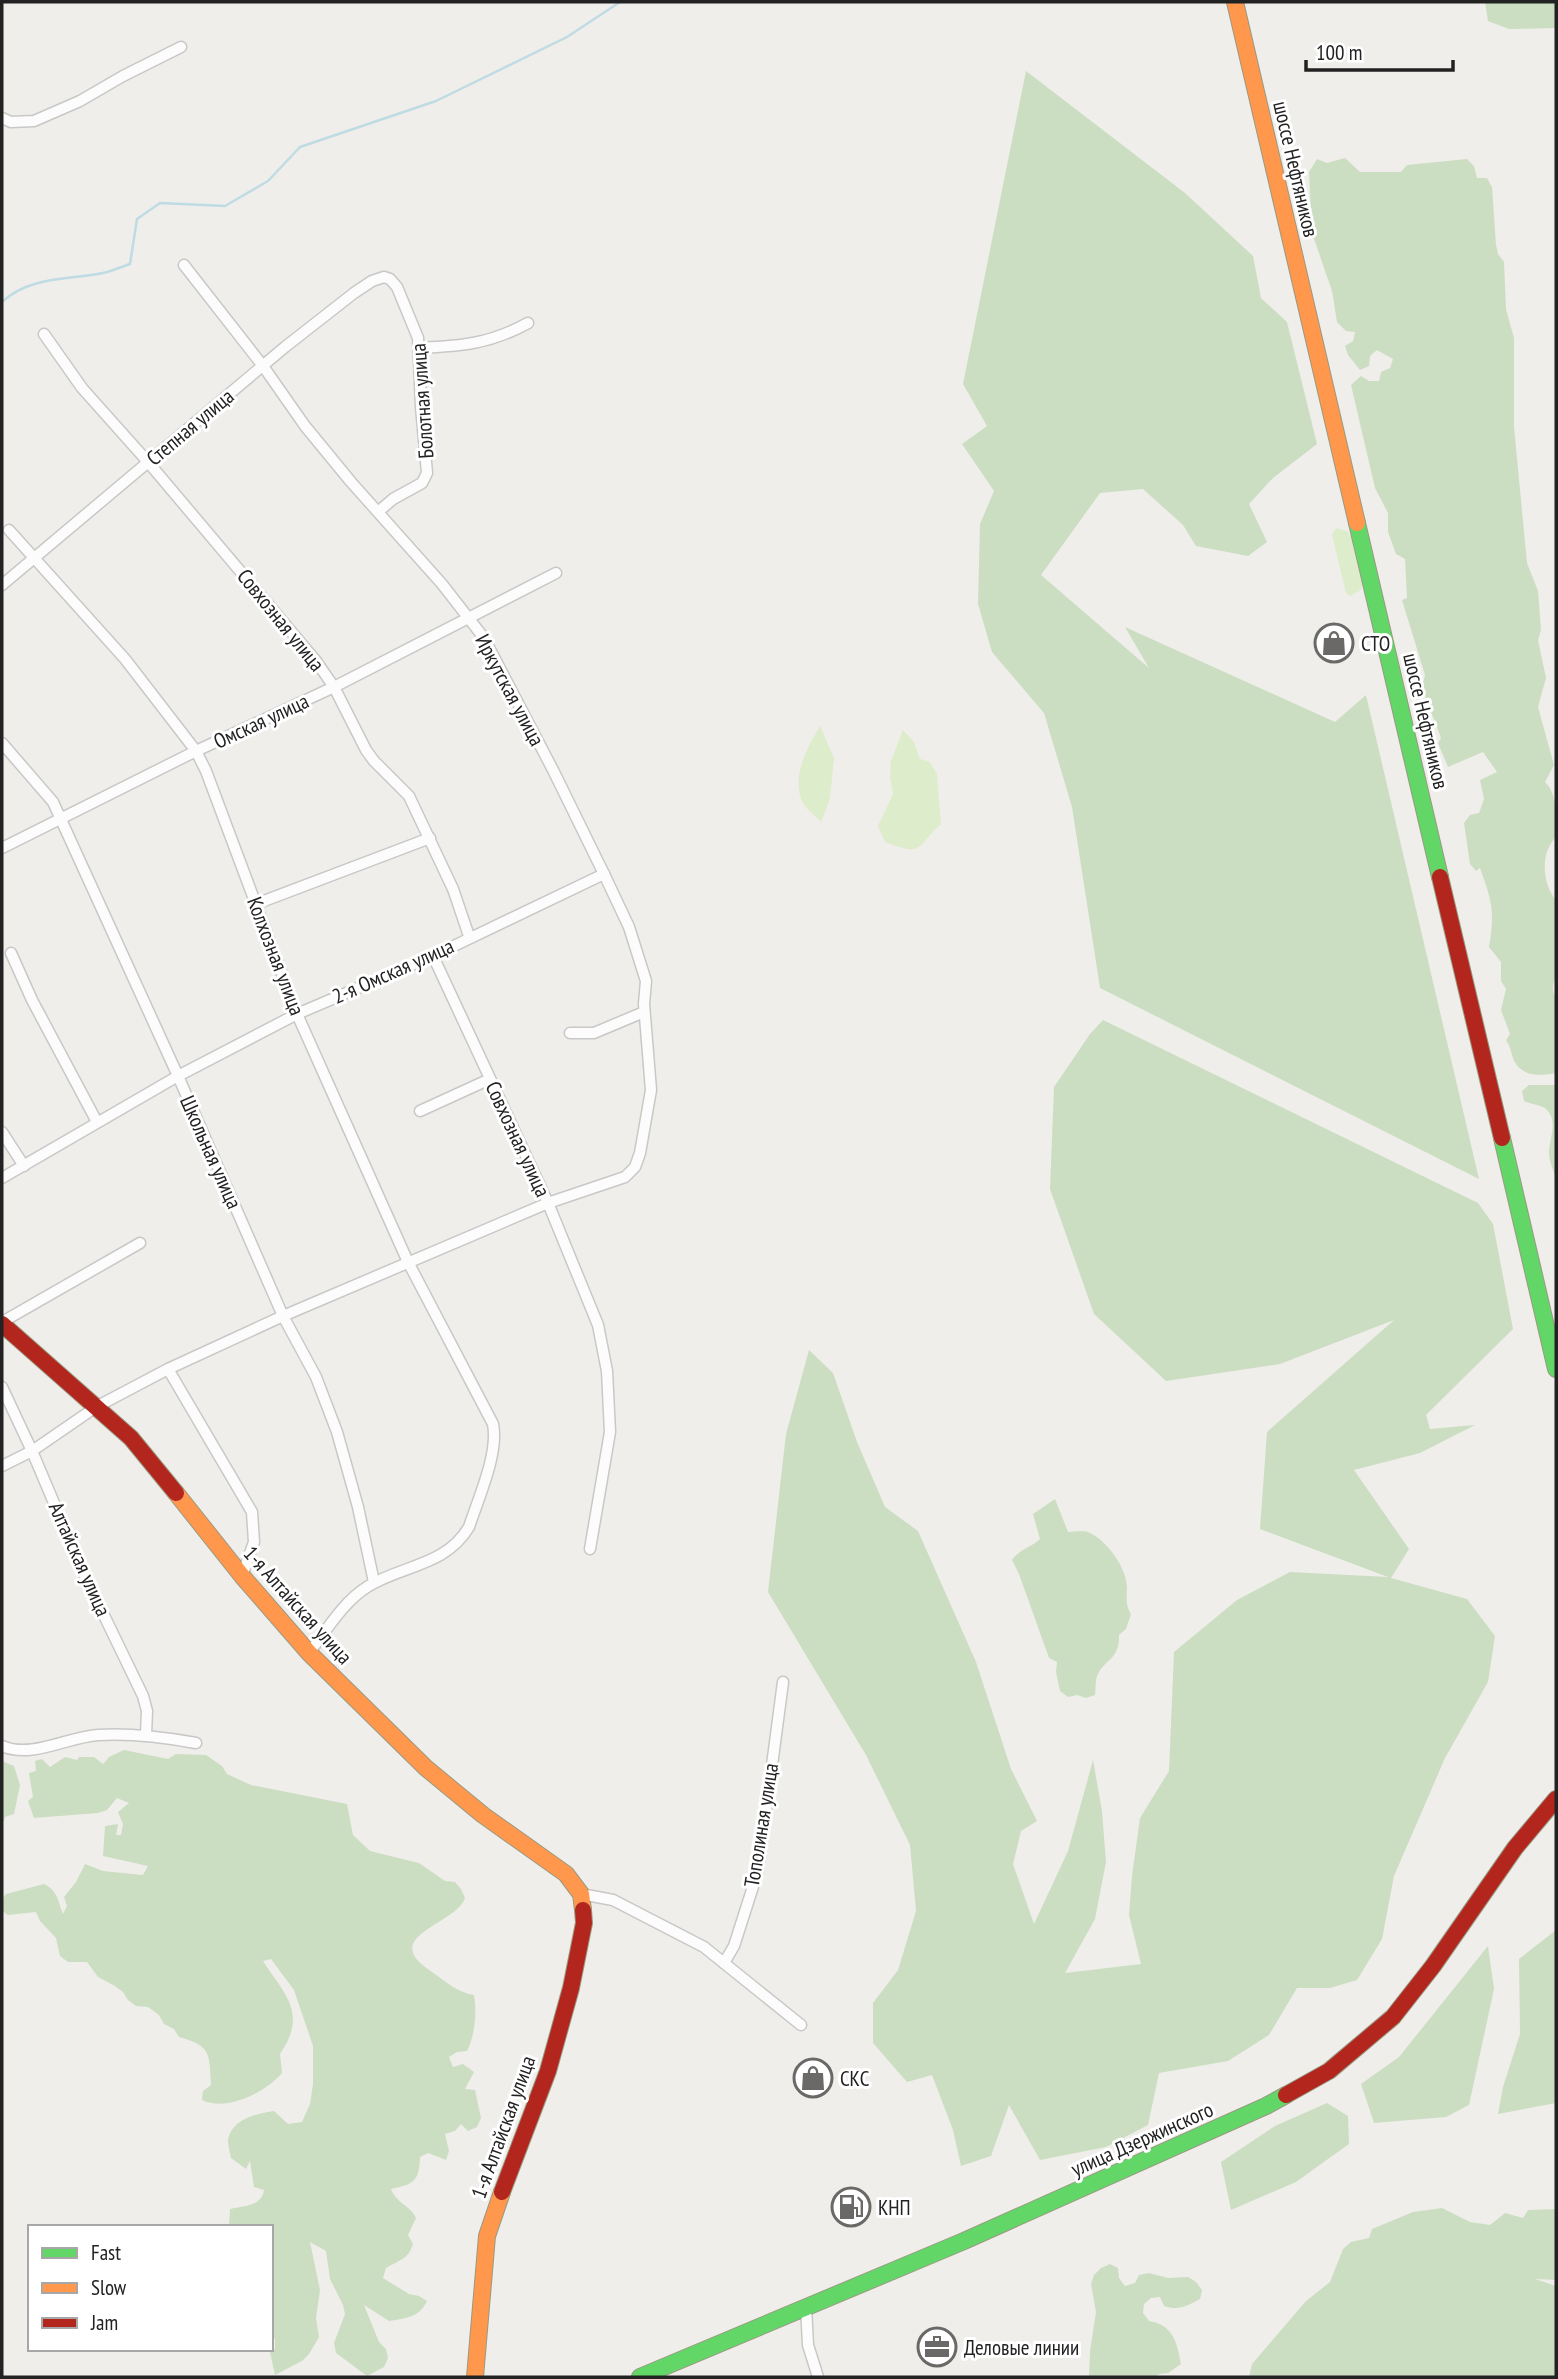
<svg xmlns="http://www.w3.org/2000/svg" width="1558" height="2379" viewBox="0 0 1558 2379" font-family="'PT Sans Narrow',sans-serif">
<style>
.grass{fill:#ddeccb}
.forest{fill:#cbdec1}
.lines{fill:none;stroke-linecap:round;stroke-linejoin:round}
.stream{stroke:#bfdbe3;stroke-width:2.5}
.street-casing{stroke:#c9c8c7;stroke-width:13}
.fast-casing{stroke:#999a82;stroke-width:18}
.slow-casing{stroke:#999a82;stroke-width:18}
.jam-casing{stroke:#999a82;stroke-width:18}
.street{stroke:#fdfcfc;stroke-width:10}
.fast{stroke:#63d668;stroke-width:16}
.slow{stroke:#ff974d;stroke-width:16}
.jam{stroke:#b3261e;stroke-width:16}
.labels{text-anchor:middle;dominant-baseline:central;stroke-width:6;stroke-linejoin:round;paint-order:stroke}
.street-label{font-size:21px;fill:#222;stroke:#fff}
.poi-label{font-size:21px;fill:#222;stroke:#fff;text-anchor:start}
</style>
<rect width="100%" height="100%" fill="#f0eeeb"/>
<!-- grass -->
<g class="grass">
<path d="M1336,528l11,3 4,6 11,48 -1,5 -11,6 -4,-3 -14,-58z"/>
<path d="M820,726l14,32 -4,41 -9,23c-5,-6 -16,-13 -19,-21 -11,-26 6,-54 18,-75z"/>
<path d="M903,730l11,12 6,17 10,3 7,12 4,50c-27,24 -16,33 -56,18l-7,-16 15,-32 -3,-16 1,-17z"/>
</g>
<!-- forest -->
<g class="forest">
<path d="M1485,2h71v26l-47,1 -21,-8z"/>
<path d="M1026,71l159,122 68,63 8,42 26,24 30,122 -44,34 -24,26 18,38 -19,14 -52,-10 -13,-21 -40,-36 -43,4 -59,82 108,93 -24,-41 210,95 31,-27 113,484 -379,-191 -28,-181 -28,-94 -52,-61 -14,-48 2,-80 14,-33 -32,-47 25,-18 -24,-42z"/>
<path d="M1345,158l15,14h41l6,-7 60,-6 7,7 3,12h10l5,9 4,58 2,9 6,8 2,47 8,29v89l13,136 11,28 3,39 -3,10 8,38 -8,29 16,58 -9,17c13,12 11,36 11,55 -16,16 -14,47 0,63v76c-3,8 -5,14 0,22v75c-16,3 -33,4 -42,-12 -3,-7 -3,-14 -8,-21l4,-6 -9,-24 5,-21 -5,-8v-19l-12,-15c6,-36 3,-45 -9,-79l-4,3 -6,-7 -6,-41 6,-8 9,-2 5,-14 -4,-19 17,-8 -14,-20 -35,15 -10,-24 3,-5 -19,-50 3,-13 -23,-75 5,-2 -2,-39 -9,-5 -8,-22v-19l-13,-25 -24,-103 10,-9 8,5h10l2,-9 9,-4 3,-9 -16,-9 -7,6 -1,10 -9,4 -12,-15 -3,-9 8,-5 2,-9 -9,-1 -9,-9 -5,-31 -20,-58 -3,-61 8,-13 10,4z"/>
<path d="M1103,1020l375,183 15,21 20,105 -87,86 4,14 45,-4 -55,28 -66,17 55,79 -18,29 76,21 28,37 -7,46 -43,76 -51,118 -12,63 -25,41 -27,8h-33l-28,47 -41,26 -69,12 -11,52 -42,22 -66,13 -31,-55 -18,51 -30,10 -8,-36 -21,-55 -25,7 -34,-39v-40l25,-33 18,-59 -6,-66 -44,-90 -98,-163 18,-158 23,-84 24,23 24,69 28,65 33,24 58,131 35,107 26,52 -16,10 -8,33 21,60 34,-73 25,-91 9,51 4,51 -11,57 -30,54 76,-9 -12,-49 3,-39 8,-58 29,-47 5,-119 63,-52 53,-28 98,5 -128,-48 7,-97 127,-112 -114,44 -114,17 -72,-67 -44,-125 4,-102 36,-53z"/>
<path d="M1529,1085h27v93c-3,-8 -8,-20 -7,-28 2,-15 9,-31 -4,-42 -6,-3 -14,-4 -21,-7l-2,-10z"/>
<path d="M1055,1499l13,33c6,0 16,-2 22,1 18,9 36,34 37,54 0,11 -2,17 4,27l-5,15 -7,6c1,25 -15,24 -22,41 -2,5 -1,14 -2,19l-9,3 -9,-3 -9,2 -8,-6 -4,-19 1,-10 -8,-4 -30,-84 -7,-14c6,-10 20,-13 28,-21l-7,-25z"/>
<path d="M124,1750l44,9 8,-5 30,1 16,11 5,8 24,11 96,19 6,31 17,16 49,12 26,18 10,1 6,7 4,9c-9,27 -89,38 -33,74 13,9 26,21 42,23 3,18 1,40 -7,56l-10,1 -8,5 4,10 10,-3 11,8 -9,17 10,1 6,28 -4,9 -9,4 -7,-7 -6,7 -10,3 4,17 -3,9 -18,-7 -8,4c-1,25 -6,27 -29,32 5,14 19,16 25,29l-8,17 5,9c-5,16 -14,16 -27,24l-3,10 26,16 10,2 8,5c-8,17 -21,17 -38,20l-25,-16 15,37 7,7 2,9 -4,9 -17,9 -31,-23 -2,-10 11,-29 -2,-9 -13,-26 -4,-28 -16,-9 10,48 -4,28 3,19 -10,17 -7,7 -27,14 -5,-23 5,-3v-9l-4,-12v-101h-42l1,-18c14,-3 32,-3 34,-19l-10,-3 -4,-26 -4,8 -15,-11c-1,-5 -3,-12 -3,-17 3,-22 28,-27 46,-30l14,13 14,-2 8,-18 3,-20v-38l-19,-56 -23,-31 -8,2c22,34 45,52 17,93l2,19c-17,20 -56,39 -80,27l1,-9 8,-6c-2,-31 1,-39 -32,-48l-5,-8 -10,-5 -5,-9 -11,-8 -12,-1 -8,-6 -5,-8 -8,-6 -17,-9 -11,-15h-19l-8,-6 -4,-18 -16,-17 -4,-9 -28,3 -6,-4v-12l4,-5 38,-10c14,7 14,17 19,30l4,-8 -3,-9 12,-15 9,-18 18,7 40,4 5,-9 -45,-10 2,-30 13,-2 -2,11h5l2,-11 -5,-12 11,-9 -12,-5 -10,12 -9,3 -64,5 -6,-17 5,-4 -4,-24 7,-2 -1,-10 7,-2 8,8 15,-10 12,3 2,-3h15l9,7 6,-7z"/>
<path d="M2,1761l12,5 6,19 -6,29 -9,3 -3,9z"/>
<path d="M1556,1930v173l-58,11 5,-27 17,-53 -1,-75z"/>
<path d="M1488,1946l6,43 -25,116 -23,12 -72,6 -13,-39 38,-27z"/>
<path d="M1327,2103l21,13 1,28 -53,38 -65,28 -10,-48 54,-36z"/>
<path d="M1442,2208l28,14 20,3 15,-12 18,5 5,-8 28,-1v71l-21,-1 21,7v91h-307l3,-13 54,-63 24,-19 13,-33 8,-7 18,-4 3,-9 41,-17z"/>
<path d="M1110,2264l8,4 1,10 6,8 10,-3 4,-8 10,-2 19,5 20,-1 8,5 6,8 -2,9c-13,7 -21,12 -36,7l-4,-9 -9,1 -7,6 -1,9 6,8c24,4 28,21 32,43l-13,9 -9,1 -4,3h-66l1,-26 6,-39 -5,-28 3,-9 7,-7z"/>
</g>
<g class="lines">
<!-- stream -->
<path class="stream" d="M2,302c28,-26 67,-22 101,-29 9,-2 18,-6 27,-9l7,-45 23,-16 65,3 43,-25 32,-34 136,-46 131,-64 53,-35"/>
<defs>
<g id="street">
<path d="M2,118l9,4 23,-1 46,-20 43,-25 58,-29"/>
<path d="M44,334l38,54 66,74 168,199 18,26 32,63 8,11 35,35 44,93 16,47"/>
<path d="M419,348c42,-2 71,-4 109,-25"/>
<path d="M9,530l116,129 71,92 10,20 91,243 111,248 85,162c6,29 -15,75 -24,103 -24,40 -68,38 -102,60 -24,15 -41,44 -58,66"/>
<path d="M2,585l283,-238 69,-54 18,-12 12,-4 6,2 7,8 21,51 3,69 6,66 -5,10 -29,16 -14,12"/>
<path d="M2,743l51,59 125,274 105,240 33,61 21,55 21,75 16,75"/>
<path d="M2,848l194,-97 138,-64 222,-114"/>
<path d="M256,904l174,-66"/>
<path d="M11,953l21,47 65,122"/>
<path d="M433,956l115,247 50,122 9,46 3,61 -20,117"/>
<path d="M570,1033h24l50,-21"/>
<path d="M420,1111l70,-32"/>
<path d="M2,1132l22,34"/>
<path d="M2,1178l176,-102 119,-62 136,-58 171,-82"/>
<path d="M2,1322l138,-79"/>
<path d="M168,1369l84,143 2,30 -12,34"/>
<path d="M2,1387l30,64 52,123 59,122 4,15 -1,23"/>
<path d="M2,1466l30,-15 64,-44 72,-38 115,-53 265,-113 77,-26 10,-10 5,-14 11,-63 -7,-86 2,-23 -17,-54 -25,-53 -50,-102 -70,-134 -42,-54 -91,-102 -46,-56 -42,-60 -79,-101"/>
<path d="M2,1746c30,13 65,-9 96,-11 34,-2 65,2 98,8"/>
<path d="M581,1894l32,6 91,47 97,78"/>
<path d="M724,1963l10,-17 24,-75 25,-189"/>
<path d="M806,2307l2,38 10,32"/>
</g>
<g id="fast">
<path d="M1357,523l83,354"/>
<path d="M1502,1138l54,231"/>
<path d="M640,2377l324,-136 302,-135 20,-11"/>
</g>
<g id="slow">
<path d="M1235,2l122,521"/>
<path d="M176,1493l66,83 67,77 117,115 57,47 83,59 15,20 2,16"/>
<path d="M475,2377l12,-141 15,-44"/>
</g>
<g id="jam">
<path d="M1440,877l62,261"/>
<path d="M2,1324l129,114 45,55"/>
<path d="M1286,2095l43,-24 64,-54 40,-51 82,-118 41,-49"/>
<path d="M502,2192l46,-121 23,-83 13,-65 -1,-13"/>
</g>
</defs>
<!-- street casing -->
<use href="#street" class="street-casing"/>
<!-- fast casing -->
<use href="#fast" class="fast-casing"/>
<!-- slow casing -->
<use href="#slow" class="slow-casing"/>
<!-- jam casing -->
<use href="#jam" class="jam-casing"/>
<!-- street -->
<use href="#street" class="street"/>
<!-- fast -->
<use href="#fast" class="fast"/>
<!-- slow -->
<use href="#slow" class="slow"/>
<!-- jam -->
<use href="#jam" class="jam"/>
</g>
<!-- icons -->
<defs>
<symbol id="shop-ring" viewBox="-11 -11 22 22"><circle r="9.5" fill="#fff" stroke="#6a6968" stroke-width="1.5"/><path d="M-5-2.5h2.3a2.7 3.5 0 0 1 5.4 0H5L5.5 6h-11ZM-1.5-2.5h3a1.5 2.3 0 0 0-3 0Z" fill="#6a6968"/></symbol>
<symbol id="fuel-ring" viewBox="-11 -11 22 22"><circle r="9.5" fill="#fff" stroke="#6a6968" stroke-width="1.5"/><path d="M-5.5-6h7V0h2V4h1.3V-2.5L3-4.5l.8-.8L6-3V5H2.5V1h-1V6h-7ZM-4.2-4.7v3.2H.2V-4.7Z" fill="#6a6968"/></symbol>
<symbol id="office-ring" viewBox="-11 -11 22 22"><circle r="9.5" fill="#fff" stroke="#6a6968" stroke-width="1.5"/><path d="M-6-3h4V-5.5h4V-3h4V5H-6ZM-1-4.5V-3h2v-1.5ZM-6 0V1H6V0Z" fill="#6a6968"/></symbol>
</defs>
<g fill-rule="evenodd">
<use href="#shop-ring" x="1312" y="621" width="44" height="44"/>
<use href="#shop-ring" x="791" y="2056" width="44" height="44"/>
<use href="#fuel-ring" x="829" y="2185" width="44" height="44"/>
<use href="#office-ring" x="915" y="2325" width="44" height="44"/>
</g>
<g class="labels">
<!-- street labels -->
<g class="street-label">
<text transform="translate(1296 169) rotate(77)">шоссе Нефтяников</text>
<text transform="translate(422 401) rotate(-94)">Болотная улица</text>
<text transform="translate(190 427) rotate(-40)">Степная улица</text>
<text transform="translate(281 620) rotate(51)">Совхозная улица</text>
<text transform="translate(510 690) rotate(62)">Иркутская улица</text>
<text transform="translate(261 721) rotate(-25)">Омская улица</text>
<text transform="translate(1426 721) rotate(77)">шоссе Нефтяников</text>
<text transform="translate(276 956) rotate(69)">Колхозная улица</text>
<text transform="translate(393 971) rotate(-24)">2-я Омская улица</text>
<text transform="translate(518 1139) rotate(65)">Совхозная улица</text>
<text transform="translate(211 1152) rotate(66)">Школьная улица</text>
<text transform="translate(80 1559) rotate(66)">Алтайская улица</text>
<text transform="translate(298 1605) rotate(48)">1-я Алтайская улица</text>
<text transform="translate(761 1825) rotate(-81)">Тополиная улица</text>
<text transform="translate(503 2127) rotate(-70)">1-я Алтайская улица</text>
<text transform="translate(1142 2139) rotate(-24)">улица Дзержинского</text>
</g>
<!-- poi labels -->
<g class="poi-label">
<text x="1361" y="643">СТО</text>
<text x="840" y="2078">СКС</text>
<text x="878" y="2207">КНП</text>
<text x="964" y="2347">Деловые линии</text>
</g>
</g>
<!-- border -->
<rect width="1558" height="2379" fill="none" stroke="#222222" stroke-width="7"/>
<!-- legend -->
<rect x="28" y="2225" width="245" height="126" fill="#ffffff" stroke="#a7a7a7" stroke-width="2"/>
<rect x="42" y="2248" width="35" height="10" fill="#63d668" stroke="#a7a7a7" stroke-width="2"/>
<text x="91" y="2260" font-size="21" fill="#222222">Fast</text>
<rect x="42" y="2283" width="35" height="10" fill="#ff974d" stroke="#a7a7a7" stroke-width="2"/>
<text x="91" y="2295" font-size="21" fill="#222222">Slow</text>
<rect x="42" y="2318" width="35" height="10" fill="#b3261e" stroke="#a7a7a7" stroke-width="2"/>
<text x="91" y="2330" font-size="21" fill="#222222">Jam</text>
<!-- scale -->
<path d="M1306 60v10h147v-10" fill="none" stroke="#222222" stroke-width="3.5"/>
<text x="1316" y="60" font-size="21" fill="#222222" stroke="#ffffff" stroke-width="5" paint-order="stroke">100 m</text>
</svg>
